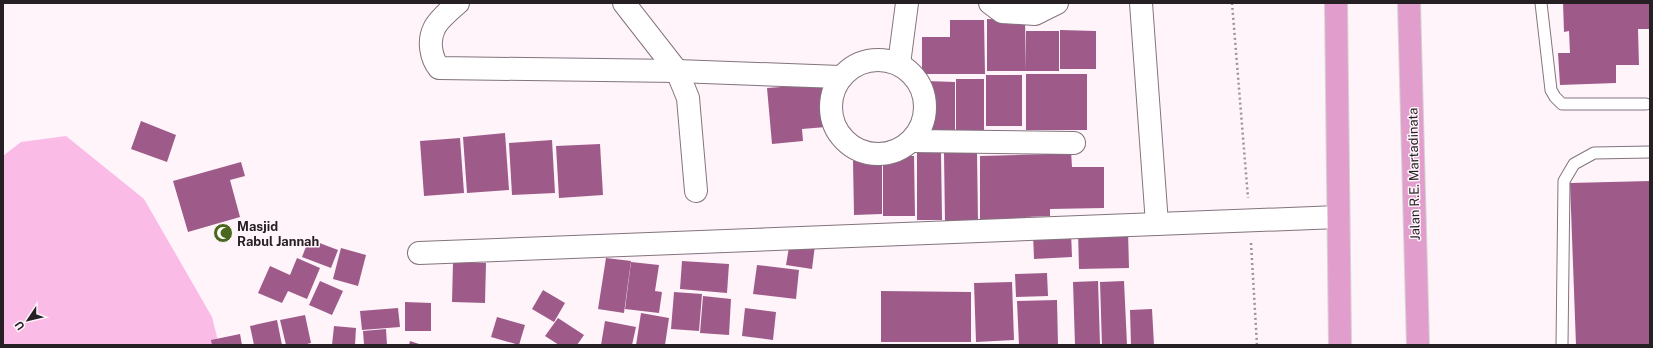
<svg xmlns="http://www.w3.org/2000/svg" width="1653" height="348" viewBox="0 0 1653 348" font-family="'Public Sans',sans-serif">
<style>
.green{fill:#fabbe6}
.building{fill:#9e5b8a}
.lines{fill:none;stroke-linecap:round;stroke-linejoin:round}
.lane-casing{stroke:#83737d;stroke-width:13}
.street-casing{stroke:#83737d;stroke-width:24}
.highway-casing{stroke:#d4d2d3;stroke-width:24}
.path{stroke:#9c9398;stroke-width:2.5;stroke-dasharray:2 3;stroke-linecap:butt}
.lane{stroke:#fff;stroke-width:11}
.street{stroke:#fff;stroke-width:22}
.highway{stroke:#e19ecc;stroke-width:22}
.labels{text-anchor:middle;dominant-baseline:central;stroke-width:3;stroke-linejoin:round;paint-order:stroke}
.street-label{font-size:13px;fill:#262024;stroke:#fef4fa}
.poi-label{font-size:13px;font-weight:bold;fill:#262024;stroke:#fef4fa;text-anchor:start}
</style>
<rect width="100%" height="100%" fill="#fef4fa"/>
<!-- green -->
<path class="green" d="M66,136l78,63 68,118 7,28h-216v-189l18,-14z"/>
<!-- building -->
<g class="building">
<path d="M1563,3h87v26h-12l1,36h-23v18l-56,2 -2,-32h12l-1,-22 -5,1z"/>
<path d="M987,19l38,1 1,51h-39z"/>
<path d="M950,20h34l1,54h-63v-37h28z"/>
<path d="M1060,30l36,1v38h-36z"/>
<rect x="1026" y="31" width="33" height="40"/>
<rect x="1026" y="74" width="61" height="56"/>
<rect x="986" y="75" width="36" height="51"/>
<rect x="956" y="79" width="28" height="59"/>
<path d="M927,81l28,1v52h-28z"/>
<path d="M822,84l4,43 -24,2 1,12 -31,3 -5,-56z"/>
<path d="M141,121l35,14 -9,27 -36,-13z"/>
<path d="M505,133l4,57 -42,3 -4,-56z"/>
<path d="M460,138l4,55 -40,3 -4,-55z"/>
<path d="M552,140l3,53 -43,2 -3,-52z"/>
<path d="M600,144l3,51 -44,3 -3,-52z"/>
<path d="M1049,151h22l1,16h32v41l-54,1v7l-24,1v4l-46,1v-66l69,-2v7z"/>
<path d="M977,152l1,70h-33l-1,-69z"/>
<path d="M917,153h24l1,67h-25z"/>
<path d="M883,156h31l1,60h-32z"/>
<path d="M882,160v54l-28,1 -1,-54z"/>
<path d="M241,162l4,14 -15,4 10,37 -52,15 -15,-51z"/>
<path d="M1650,181v164h-74l-6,-162z"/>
<path d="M1128,230l1,38 -50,1 -1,-38z"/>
<path d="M1071,232l1,25 -38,2 -1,-26z"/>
<path d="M309,239l29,11 -7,18 -29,-11z"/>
<path d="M790,241l25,4 -3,24 -26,-4z"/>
<path d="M341,248l25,7 -8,31 -25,-7z"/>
<path d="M297,258l23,10 -13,31 -19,-8 -6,12 -24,-10 12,-27 20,9z"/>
<path d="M606,258l25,3 -7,52 -26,-4z"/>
<path d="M682,261l47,3 -2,29 -47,-4z"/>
<path d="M453,262l33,1 -1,40 -33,-1z"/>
<path d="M631,262l28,3 -4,26 7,1 -3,21 -34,-4z"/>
<path d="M757,265l42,5 -3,29 -43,-5z"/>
<path d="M1047,273l1,23 -32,1 -1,-23z"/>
<path d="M320,281l23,10 -11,24 -23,-10z"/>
<path d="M1098,281l2,63 -25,1 -2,-63z"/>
<path d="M1124,281l3,64h-25l-2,-63z"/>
<path d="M1012,282l2,58 -38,2 -2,-59z"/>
<path d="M543,290l22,13 -11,19 -22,-13z"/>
<path d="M881,291l90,1v50h-90z"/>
<path d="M674,292l28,2 -3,37 -28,-2z"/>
<path d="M703,296l28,3 -2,36 -29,-2z"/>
<path d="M1057,300l1,45h-39l-2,-44z"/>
<path d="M405,302l26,1v28h-26z"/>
<path d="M398,308l2,19 -38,3 -2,-19z"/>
<path d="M745,308l31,4 -3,28 -31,-4z"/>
<path d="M1152,309l2,36h-23l-1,-35z"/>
<path d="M641,313l28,5 -4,27h-29z"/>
<path d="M305,315l6,28 -8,2h-17l-6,-25z"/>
<path d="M497,317l28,8 -6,20 -28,-8z"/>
<path d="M558,318l26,17 -7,10h-18l-14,-9z"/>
<path d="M277,320l5,25h-28l-4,-19z"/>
<path d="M605,321l31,6 -4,18h-31z"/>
<path d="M334,326l22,2 -1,17h-23z"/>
<path d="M386,329l1,16h-23l-1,-14z"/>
<path d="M240,334l2,11h-30l-1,-5z"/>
<path d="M410,341l12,4h-13z"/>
</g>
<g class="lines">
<defs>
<g id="lane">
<path d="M1541,3l10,87 4,7 7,7h84"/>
<path d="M1562,345l2,-164 10,-17 20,-11 56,-1"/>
</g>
<g id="street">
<path d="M458,3c-7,6 -21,18 -24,26 -6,12 -3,29 5,39l238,3 163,6"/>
<path d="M624,3l53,68 11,27 8,93"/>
<path d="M990,3l12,9 33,2 22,-11"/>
<path d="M1141,3l16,221"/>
<circle cx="878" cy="107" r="47"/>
<path d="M899,64l8,-61"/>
<path d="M912,141l162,2"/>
<path d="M419,253l919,-36"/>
</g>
<g id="highway">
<path d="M1336,3l4,342"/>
<path d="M1409,3l9,342"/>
</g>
</defs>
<!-- lane casing -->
<use href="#lane" class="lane-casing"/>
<!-- street casing -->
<use href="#street" class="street-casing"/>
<!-- highway casing -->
<use href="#highway" class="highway-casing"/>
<!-- path -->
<g class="path">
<path d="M1232,3l16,195"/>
<path d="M1251,243l6,102"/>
</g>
<!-- lane -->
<use href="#lane" class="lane"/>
<!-- street -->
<use href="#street" class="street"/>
<!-- highway -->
<use href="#highway" class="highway"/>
</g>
<!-- icons -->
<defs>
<symbol id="mosque-disc" viewBox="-11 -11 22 22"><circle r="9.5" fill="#49681d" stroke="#fef4fa"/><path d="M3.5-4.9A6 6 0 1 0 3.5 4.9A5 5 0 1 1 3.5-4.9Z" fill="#fff"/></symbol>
</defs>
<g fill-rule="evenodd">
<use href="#mosque-disc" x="212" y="222" width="22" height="22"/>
</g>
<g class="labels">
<!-- street labels -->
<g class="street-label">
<text transform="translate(1414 174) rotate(-91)">Jalan R.E. Martadinata</text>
</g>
<!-- poi labels -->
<g class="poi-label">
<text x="237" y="226">Masjid<tspan x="237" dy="15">Rabul Jannah</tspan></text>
</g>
</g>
<!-- border -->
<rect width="1653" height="348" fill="none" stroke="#262024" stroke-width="8"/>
<!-- north arrow -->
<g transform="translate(28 320) rotate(235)" stroke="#fef4fa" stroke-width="3" paint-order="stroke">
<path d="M0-3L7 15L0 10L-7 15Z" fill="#262024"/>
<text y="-6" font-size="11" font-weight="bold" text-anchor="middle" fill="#262024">U</text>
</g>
</svg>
